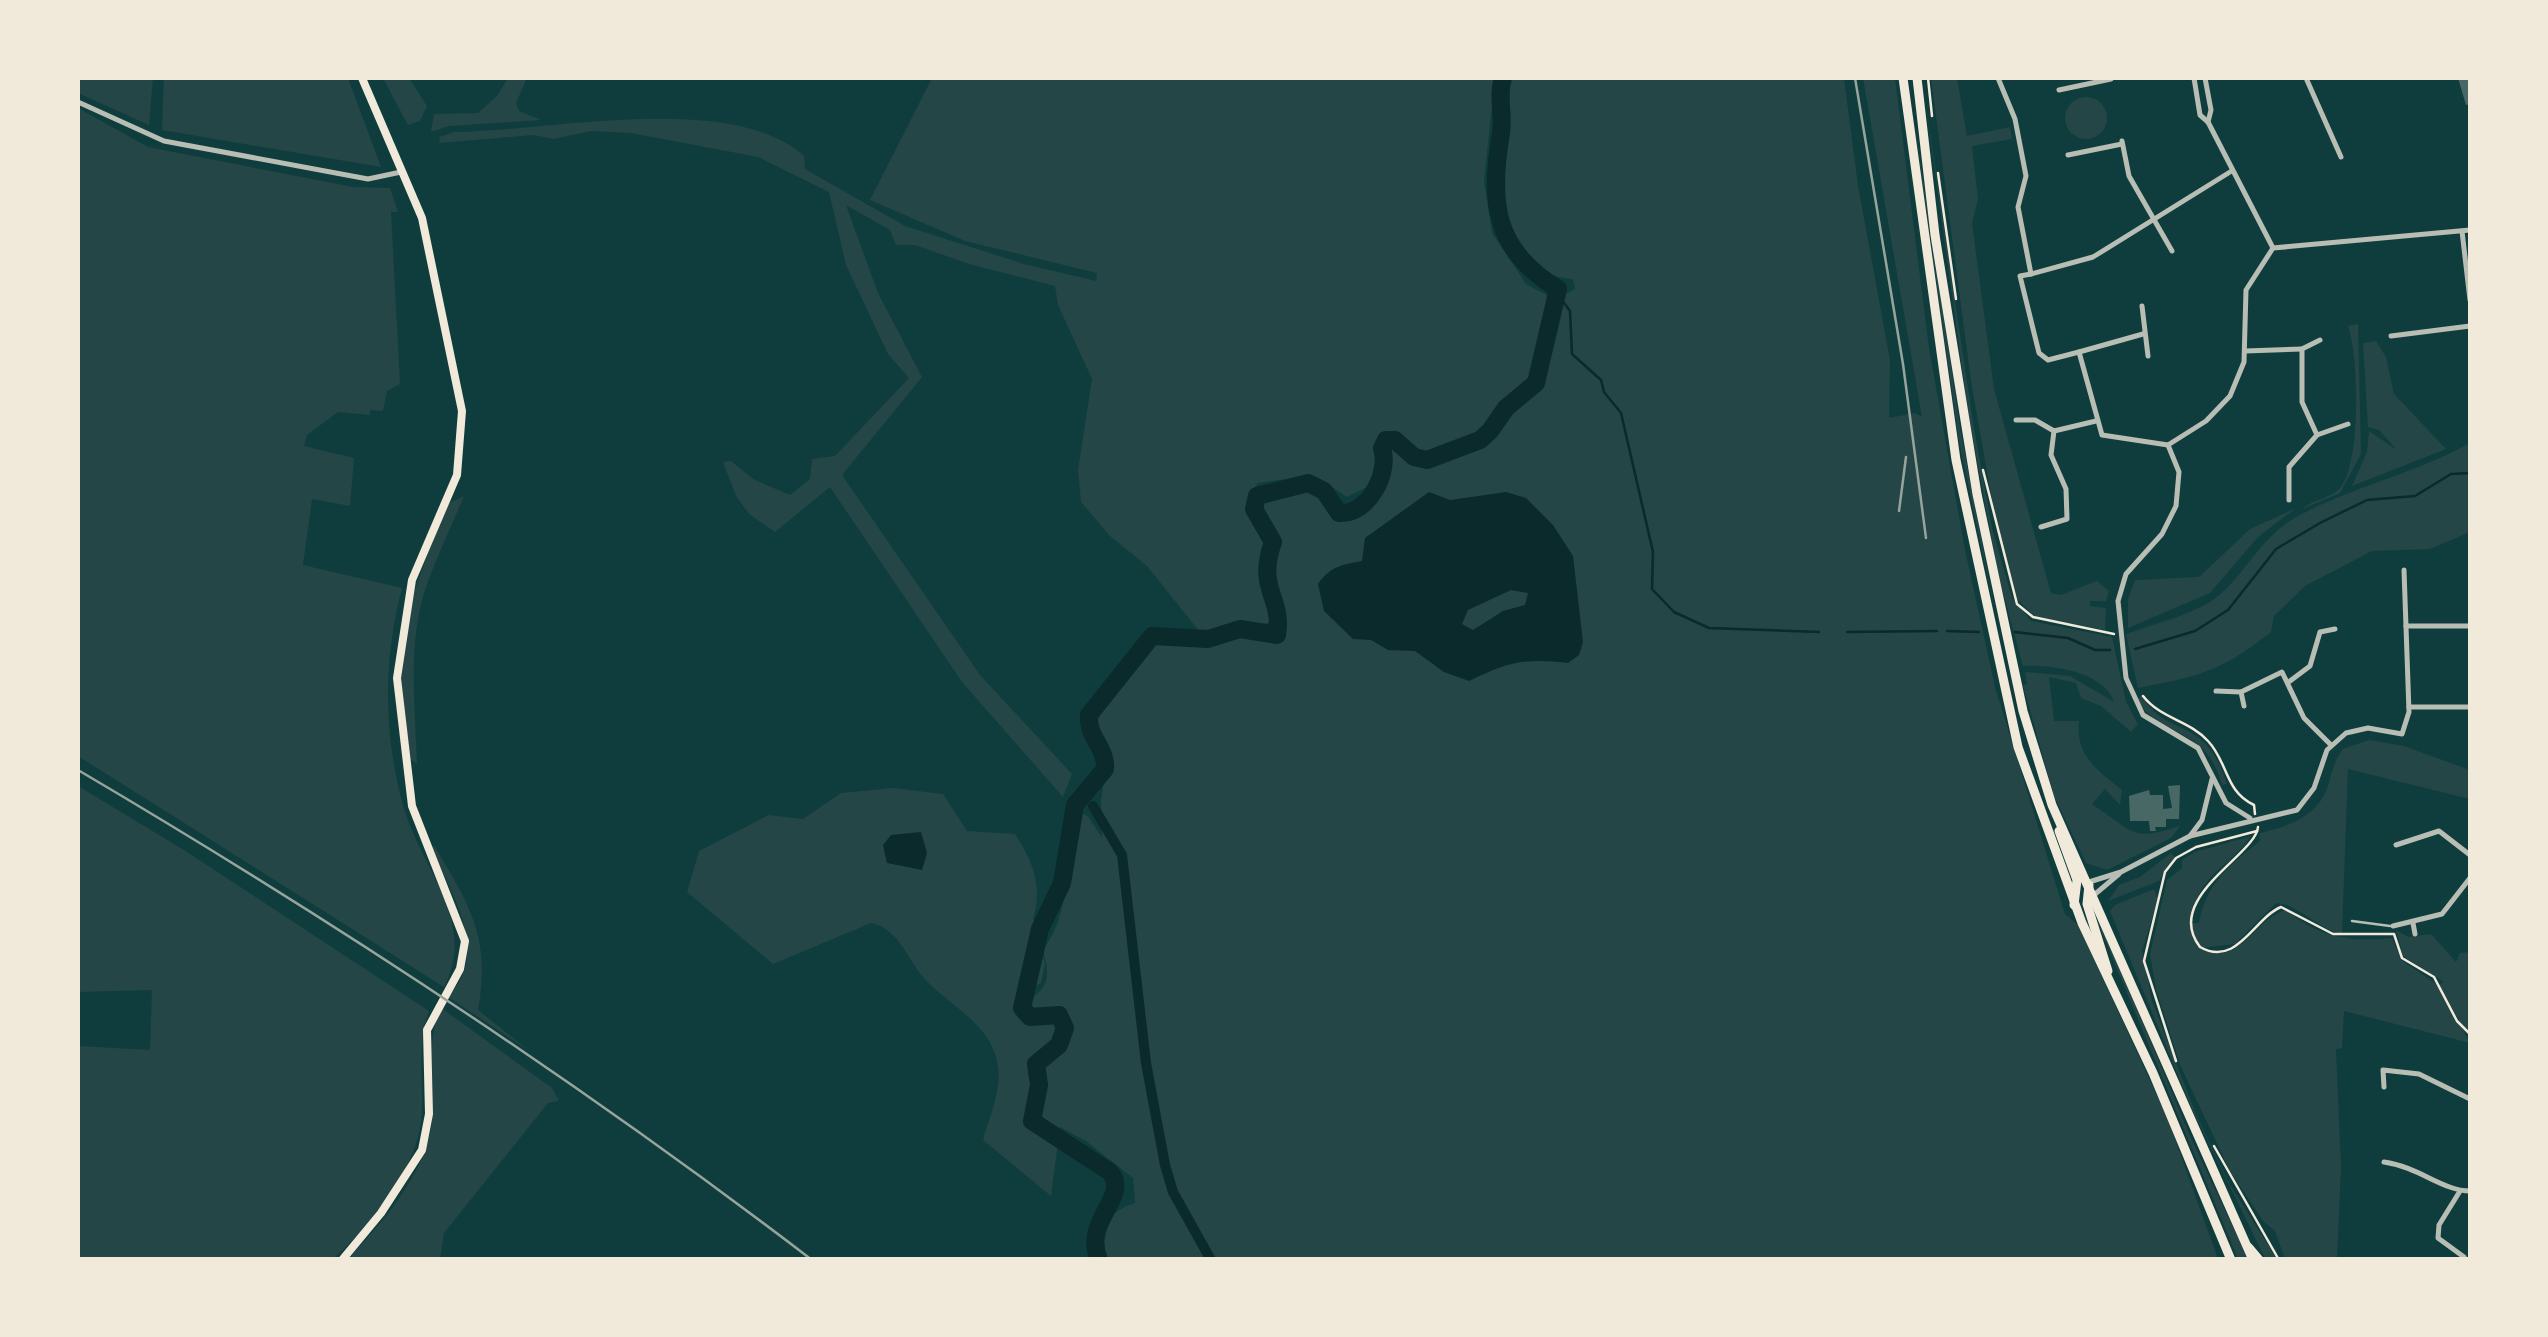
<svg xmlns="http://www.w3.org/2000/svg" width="2548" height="1337" viewBox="0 0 2548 1337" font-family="Jost,sans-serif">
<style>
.green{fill:#244646;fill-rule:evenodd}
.water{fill:#0a2a2b;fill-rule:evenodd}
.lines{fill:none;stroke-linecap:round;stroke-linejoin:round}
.stream{stroke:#0a2a2b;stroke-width:2.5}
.canal{stroke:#0a2a2b;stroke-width:10}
.river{stroke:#0a2a2b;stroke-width:18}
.building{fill:#486865}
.path{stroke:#f1e9da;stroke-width:2.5}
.service{stroke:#b8beb3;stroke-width:2.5}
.minor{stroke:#b8beb3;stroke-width:5}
.secondary{stroke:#f1e9da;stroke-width:8}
.primary{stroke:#f1e9da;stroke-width:9}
.rail{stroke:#97a49c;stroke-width:2.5}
</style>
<rect width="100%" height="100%" fill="#0f3d3e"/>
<!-- green -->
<g class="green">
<path d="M78,78h75l-4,47 -71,-32z"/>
<path d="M164,78h184l33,89 -219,-37z"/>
<path d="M383,78h26l18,28 -7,15 -12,4z"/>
<path d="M508,78h19l-11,25 3,8 22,9 -92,6 -18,6 3,-18 44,-1 19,-17z"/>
<path d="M932,78h563l-11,103 8,52 34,51 26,14 -12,37 -5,48 -35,29 -21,27 -35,5 -14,10 -16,2 -18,-19 -21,4 3,14 1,-8 11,-7 18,18 71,-16 51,-48 11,-14 2,-30 21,-55 11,-6 -2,-10c-85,-3 -77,-143 -64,-201h335l14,108 32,174 -1,58 26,-5 7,4 -59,-339h32l34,270 36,202 30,137 70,227 13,11 89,192 51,142h-1110c-19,-25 1,-48 27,-56l-2,-25 -47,-37 -26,-14 -9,69 -68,-56c8,-29 21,-53 13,-83 -10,-36 -50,-54 -73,-80 -16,-19 -25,-49 -52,-54l-98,41 -86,-72 12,-41 70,-36 34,4 38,-26 52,-5 50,6 24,37 48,3c18,28 28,52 18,85l16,14 -10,13 6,17 -4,20 -18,9 -7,14 6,13 32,-5 -24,-4 1,-11c20,-15 18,-26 12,-49 35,-49 14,-87 35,-138l10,4 14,22 -1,-38 7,-45 -17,-17 -1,-29 61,-64h36l52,-14 42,3 -4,-12 -78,9 -52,-65 -37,-30 -29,-34 -3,-32 14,-91 -34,-74 -3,-19 -86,-22 -54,-19h-19l-6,-15 -44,-25 32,88 44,84 -80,98 138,200 92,99 -9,23 -101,-115 -132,-195 -55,45 -26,-18 -13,-18 -13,-34 8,-1 22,18 37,16 20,-16 2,-20 23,-3 74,-78 -21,-24 -42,-89 -17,-73 -71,-35 -127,-24 -40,-2 -37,8 -21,-4 -94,8 1,-6 13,-5c92,0 279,-42 351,24l1,13 100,57 119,38 72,17 1,-8 -132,-32 -95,-41zM1301,477l18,1 28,19 28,-14 -17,15 -22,9 -24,-22 -53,4 -8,16 18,25 1,13c-9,-22 -34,-35 -12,-60z"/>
<path d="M1908,78l53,355 35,184 -37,-176z"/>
<path d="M1922,78l51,344 19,106 20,70 19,23 81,16 14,65 12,22 -7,8 -30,-26 -20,-8 -5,-15 -27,-6 5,44h25c-4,34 18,49 43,69l-2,15 -15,-16 -13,15c42,28 39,38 88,22l-9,12 -64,32 -21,-7 -32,-67 -31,-111 4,-1 -2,-12 45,4 44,26c-9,-30 -63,-38 -91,-36l-24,-88 -30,-160z"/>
<path d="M1931,78h26l10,58 43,-9 2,12 -40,7 6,53 -6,24 22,166 57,204 10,2 36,-14 12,10 -3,10h-16v5l16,2 -1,22 -71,-14 -17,-17 -19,-65 -27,-153z"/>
<circle cx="2086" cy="118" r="21"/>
<path d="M78,108l70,39 205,40 37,1 8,24h-7l9,172 -13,7 -4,20 -13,-1v5l-32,-3 -31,23 -3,11 50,12 -4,48 -38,-7 -9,66 99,23c-19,72 -19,149 2,220 17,61 74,114 40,179l-366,-231z"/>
<path d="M2358,324l3,130 -21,39 -38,16c9,-9 29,-10 39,-22 20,-26 18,-130 7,-161z"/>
<path d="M2376,341l10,16 8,37 52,55 -94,37 15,-34 2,-21 28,19 -18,-20 -11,-3 -5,-84z"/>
<path d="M2470,443v89l-40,17 -58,2 -67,35 -31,30 -3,16c-51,40 -71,44 -133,56l-12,-54c30,-11 76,-21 98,-43 27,-27 41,-58 76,-76 55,-29 116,-42 170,-72z"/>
<path d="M464,496c-12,29 -26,58 -37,88 -20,56 -12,121 -10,180l-9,-7 -7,-80 4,-59 40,-113z"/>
<path d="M2296,508l-38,29 -48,56 -82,35v-29l7,-19 64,-3 51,-48z"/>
<path d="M2142,696c26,44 63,17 85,88l-5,1c-18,-64 -61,-43 -85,-86z"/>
<path d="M2369,740l35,6 66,24v29l-122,-30 -6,165c-25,-5 -42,-29 -66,-31l-41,41 -35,4c42,21 52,-29 86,-38 34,28 64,32 106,28l9,22 37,25 6,-3 -41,-26 -7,-26 12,7 23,-3 25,28 4,-9 10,-1v79l-9,-8 -18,-30 27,50 -126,-32 -2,37 -6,1 5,119 -4,91h-52l-10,-28 -12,-10 -33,-50 -50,-106 -24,-76 -6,-35 17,-74 15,-12v-8l13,-8 56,-16c-23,34 -53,36 -60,87h8c7,-40 31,-58 61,-82v-8c30,-7 58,-17 68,-47 4,-14 6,-26 15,-37z"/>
<path d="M78,786l106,64 245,161c-12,30 -6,64 -7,98 0,55 -50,116 -89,150l-255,1v-214l72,4 2,-60 -74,2z"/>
<path d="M434,845c36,61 57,92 44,165l50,40 -80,-53c42,-44 6,-99 -16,-147z"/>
<path d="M2171,853l4,4 -16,24 -51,20 11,-16 21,-8z"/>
<path d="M2154,889l4,10 -16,52 10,50 44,113 33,69 48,76h-11l-4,-7 -70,-143 -82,-198 5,-6z"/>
<path d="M2100,920l90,216 58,123h-10l-141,-338z"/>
<path d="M440,1007l112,81 7,13 -11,2 -104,130 -4,26 -93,1c34,-36 79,-86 85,-138 4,-39 -7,-76 8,-115z"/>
</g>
<!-- water -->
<g class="water">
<path d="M1429,492l21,8 56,-8 20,6 27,27 20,31 10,86 -4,13 -11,8c-46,-5 -59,-1 -99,18l-25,-9 -29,-21 -27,-1 -17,-10 -18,-1 -29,-28 -6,-27c13,-18 23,-19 44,-23l3,-23zM1511,590l17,3 -3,12 -22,6 -30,19 -11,-6 6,-14z"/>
<path d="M921,832l6,21 -5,17 -35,-7 -4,-18 8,-10z"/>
</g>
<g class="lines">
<!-- stream -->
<g class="stream">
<path d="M1559,296l11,15 2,43 29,26 3,12 17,21 32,139 -1,37 22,23 35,16 110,4"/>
<path d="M1947,631l32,1"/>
<path d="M1847,632l90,-1"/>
<path d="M2015,632l53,6 27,12h15"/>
<path d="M2135,649l60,-18 33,-21 48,-61 44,-26 47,-23 48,-4 36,-22 19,-1"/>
</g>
<!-- canal -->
<path class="canal" d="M1093,806l29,49 24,208 19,102 8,27 38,68"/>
<!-- river -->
<path class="river" d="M1099,1260c-17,-40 32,-63 11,-88l-78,-51 7,-36 -3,-21 23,-19 6,-17 -6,-13 -29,2 -8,-9 18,-79 22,-46 13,-78 30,-36c2,-21 -18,-32 -16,-54l63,-79 56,3 32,-10 37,6c6,-39 -21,-45 -4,-93l-19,-33 3,-13 51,-13 16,8 15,22c30,2 51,-41 43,-65l4,-8h9l19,17 13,3 53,-20 10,-9 16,-23 30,-25 22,-94c-64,-39 -69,-87 -57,-156 3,-18 -4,-38 2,-55"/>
</g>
<!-- building -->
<g class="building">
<path d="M2458,78h12v26l-4,1z"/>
<path d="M2180,785l-1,34h-13v8h-11l1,4h-6l-1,-10h-19l-1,-25 20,-6 1,5h13v14l9,-1 -4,-22z"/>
</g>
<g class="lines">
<!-- path -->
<g class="path">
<path d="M1928,78l4,38"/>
<path d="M1938,173l18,126"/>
<path d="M1983,470l34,134 16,13 81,17"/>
<path d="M2143,696c18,23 46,24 65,45 20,21 17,51 46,64l1,9"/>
<path d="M2258,827c-2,28 -96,71 -58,120 37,21 54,-29 81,-40l52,27h61l8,24 32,19 23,44 13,13"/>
<path d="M2176,1061l-32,-100 21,-89 11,-14 20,-11 61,-16"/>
<path d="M2214,1146l65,114"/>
</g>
<!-- service -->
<path class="service" d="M2352,921l38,5"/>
<!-- minor -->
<g class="minor">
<path d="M1998,78l17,41 11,57 -8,31 13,67 -11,2 19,77 9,7 31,-8 23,83 66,10"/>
<path d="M2194,78l6,37 8,7 65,126"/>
<path d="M2205,78l6,32 -3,12"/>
<path d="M2306,78l35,79"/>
<path d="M2059,90l52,-11"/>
<path d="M78,102l86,39 204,38 33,-7"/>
<path d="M2122,141l7,35 43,75"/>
<path d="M2068,155l54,-11"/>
<path d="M2462,231l8,69"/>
<path d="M2031,274l62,-17 137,-85"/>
<path d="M2142,306l6,50"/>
<path d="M2391,336l79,-10"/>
<path d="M2245,351l57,-2"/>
<path d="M2079,352l64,-18"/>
<path d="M2016,420h19l19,11"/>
<path d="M2317,435l-15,-33v-53l18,-9"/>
<path d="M2289,500v-33l28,-32 31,-11"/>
<path d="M2041,527l26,-8 -1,-30 -15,-34 3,-24 42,-10"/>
<path d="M2406,626h64"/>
<path d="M2290,681l20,-15 10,-34 15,-3"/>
<path d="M2216,691l25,1 3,14"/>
<path d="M2241,692l41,-20 22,46 27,27"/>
<path d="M2409,707h61"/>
<path d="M2250,818l-24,-15 -28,-55 -55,-33 -17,-37 -8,-77 8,-27 36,-40 14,-28 3,-34 -11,-27 38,-24 24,-25 14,-34 2,-72 27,-42 197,-18"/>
<path d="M2190,836l12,-16 10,-41"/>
<path d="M2396,845l43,-14 31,24"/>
<path d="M2089,882l32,-10 69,-36 107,-26 17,-22 13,-38 19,-17 22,-5 34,6 7,-22 -5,-142"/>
<path d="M2094,895l25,-21"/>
<path d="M2413,923l2,11"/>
<path d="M2393,926l49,-12 28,-36"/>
<path d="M2384,1087l-1,-17 36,4 51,25"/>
<path d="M2384,1162c35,5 59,29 86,29"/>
<path d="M2460,1191l-21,34 -1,13 26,19"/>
</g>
<!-- secondary -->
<g class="secondary">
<path d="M2249,1247l11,13"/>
<path d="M342,1260l39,-47 41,-63 7,-36 -2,-84 33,-61 5,-28 -53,-135 -15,-128 15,-98 45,-105 5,-64 -40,-193 -60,-140"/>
</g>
<!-- primary -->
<g class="primary">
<path d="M1903,78l53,382 62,287 64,176 71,150 78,187"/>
<path d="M1917,78l18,157 42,259 46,217 29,94 201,455"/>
<path d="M2059,831l18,49 -3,25"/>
<path d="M2089,885l-2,19 21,67"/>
</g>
<!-- rail -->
<g class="rail">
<path d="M1855,78l48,286 23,174"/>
<path d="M1899,511l7,-54"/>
<path d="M78,770c253,149 500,311 734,490"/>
</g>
</g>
<!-- border -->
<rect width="2548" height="1337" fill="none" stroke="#f1e9da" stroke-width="160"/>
</svg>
